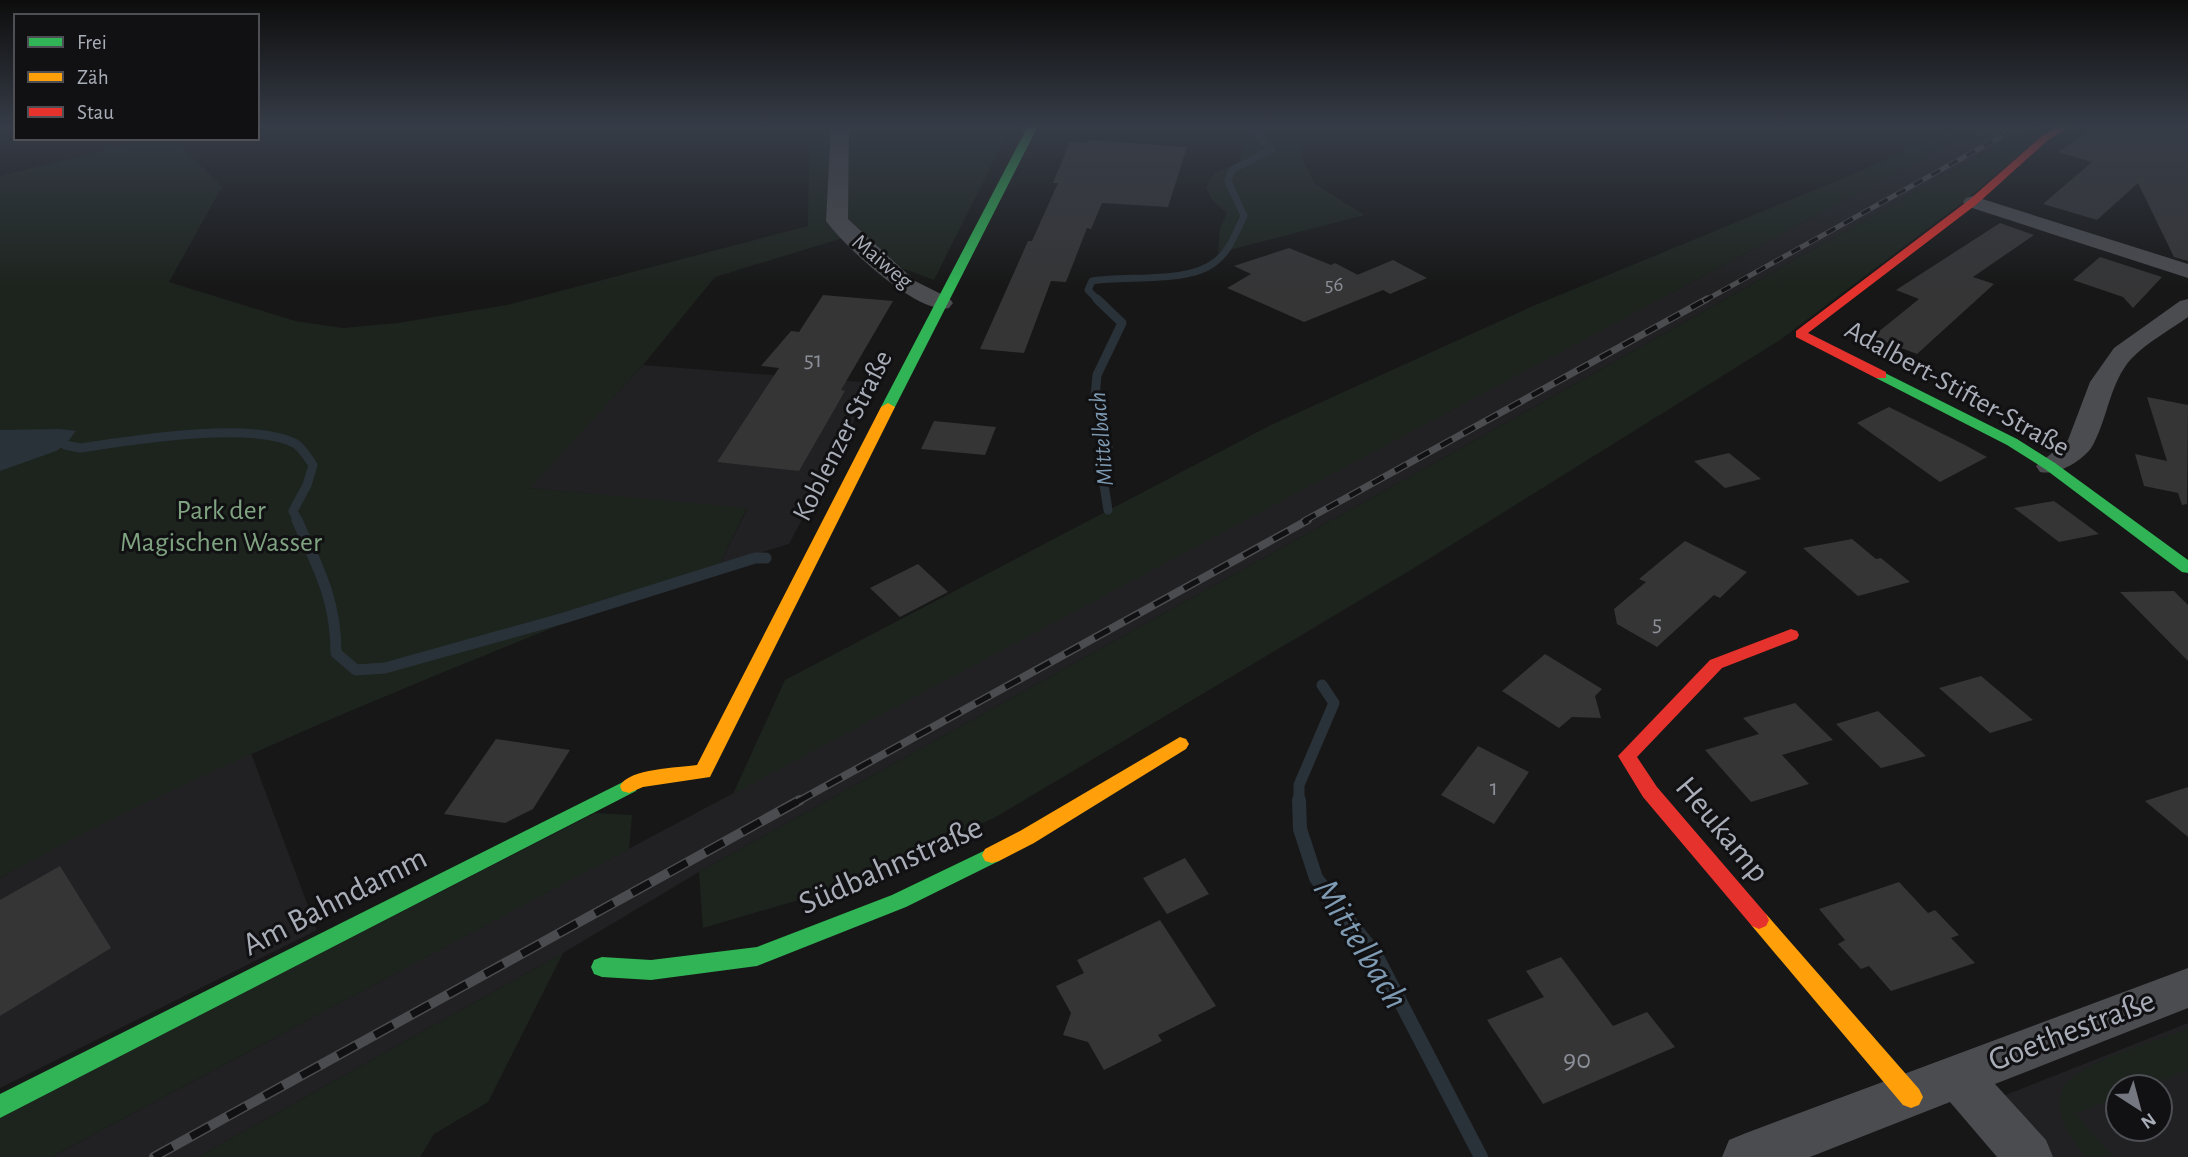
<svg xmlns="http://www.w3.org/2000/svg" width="2188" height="1157" viewBox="0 0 2188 1157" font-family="'Alegreya Sans',sans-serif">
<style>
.built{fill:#212123;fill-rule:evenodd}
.green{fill:#1d241e}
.water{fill:#2a3239}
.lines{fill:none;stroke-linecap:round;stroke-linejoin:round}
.stream-far3{stroke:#2a3239;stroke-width:7}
.stream-far2{stroke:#2a3239;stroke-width:9}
.stream-far1{stroke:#2a3239;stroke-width:11}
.stream{stroke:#2a3239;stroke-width:14}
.building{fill:#353536}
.street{fill:#4b4c50;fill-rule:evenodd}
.fast{fill:#30b455;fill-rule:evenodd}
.slow{fill:#ff9f0a;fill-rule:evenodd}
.jam{fill:#e5322d;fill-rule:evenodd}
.rail-far3-casing{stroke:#4b4c4f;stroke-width:5}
.rail-far2-casing{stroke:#4b4c4f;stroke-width:7}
.rail-far1-casing{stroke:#4b4c4f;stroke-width:8}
.rail-casing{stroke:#4b4c4f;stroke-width:10}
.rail-far3{stroke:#111113;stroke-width:3.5;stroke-dasharray:10;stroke-linecap:butt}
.rail-far2{stroke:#111113;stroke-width:4.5;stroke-dasharray:13;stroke-linecap:butt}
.rail-far1{stroke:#111113;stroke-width:5;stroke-dasharray:17;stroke-linecap:butt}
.rail{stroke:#111113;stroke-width:7;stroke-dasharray:21;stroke-linecap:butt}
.labels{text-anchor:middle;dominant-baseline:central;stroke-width:6;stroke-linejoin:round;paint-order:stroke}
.far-number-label{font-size:21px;fill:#8b8f98}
.far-street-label{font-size:23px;fill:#a8adb8;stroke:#111113}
.number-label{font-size:24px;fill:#8b8f98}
.far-water-label{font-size:24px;font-style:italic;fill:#7f9bb3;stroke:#111113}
.street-label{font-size:28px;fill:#a8adb8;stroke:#111113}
.park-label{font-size:28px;fill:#7fa381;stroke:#111113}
.near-number-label{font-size:28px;fill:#8b8f98}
.near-street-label{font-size:33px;fill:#a8adb8;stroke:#111113}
.near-water-label{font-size:37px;font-style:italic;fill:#7f9bb3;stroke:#111113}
</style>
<rect width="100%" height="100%" fill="#171717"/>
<!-- built -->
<g class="built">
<path d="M1984,126h48l-551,311 -782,435 -136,81 -365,204h-147z"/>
<path d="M643,365l231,18 -85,161 -70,21 28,-56 -218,-21z"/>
<path d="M251,753l66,177 -317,158v-210l80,-45z"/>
<path d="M2188,1023v134h-146l-49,-57zM2118,1087h42v42h-42z"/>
</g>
<!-- green -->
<g class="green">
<path d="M809,126h202l-77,154 -62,-23 -26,-20 -131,40 -72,88 -113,123 217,20 -28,57c-117,42 -231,88 -345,136 -128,54 -253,110 -374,177v-702l154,-38h19l49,49 -53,95 126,39 48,7 55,-5 109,-18 301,-79z"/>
<path d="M1230,126h81l-11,29 15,29 50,31 -147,38 2,-25 7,-15 -14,-12 -7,-14 8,-14 25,-10 5,-18 -15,-10z"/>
<path d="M1958,126h26l-1251,668 52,-114 486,-255 262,-119 332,-137z"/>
<path d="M2032,126h22l-96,80 -178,134 -361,225 -425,253 -175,76 -116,34 -4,-56 782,-435z"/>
<path d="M595,813l37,2 -3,34 -578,308h-51v-40z"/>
<path d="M563,953l-75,149 -54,32 -14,23h-222z"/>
<path d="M2188,1029v41l-44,17h-26v10l-43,17 38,42 -28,1c-11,-16 -25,-33 -25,-53 0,-8 3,-19 9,-24 25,-22 87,-39 119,-51z"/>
</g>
<!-- water -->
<path class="water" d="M60,429l16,2 -11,14 -9,6 -56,20v-41z"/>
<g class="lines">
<!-- stream-far3 -->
<path class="stream-far3" d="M1099,301l-11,-11 4,-9c35,-6 96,3 123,-19 15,-11 21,-30 29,-46l-16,-35 4,-11 40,-21 -25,-23"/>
<!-- stream-far2 -->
<g class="stream-far2">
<path d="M1097,299l25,24 -25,52 -2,22 13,50 -4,38 4,25"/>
<path d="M65,445l15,3c50,-7 172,-28 216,-4 7,5 12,14 17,21l-6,20 -14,26 5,10"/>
</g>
<!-- stream-far1 -->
<g class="stream-far1">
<path d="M297,520c21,48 39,79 39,133l20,17 29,-2 179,-50 191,-60h11"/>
<path d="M1299,802v-17l35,-82 -12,-18"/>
</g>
<!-- stream -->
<path class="stream" d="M1299,800l1,29 16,49 60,77 105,202"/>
</g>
<!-- building -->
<g class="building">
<path d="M2096,126h92v135l-14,-4 -36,-74 -41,37 -54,-16 49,-42 -34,-10z"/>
<path d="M1088,140l99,7 -19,60 -66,-4 -11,26 -4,-1 -21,54 -15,-1 -27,72 -44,-4 48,-108h4l26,-58h-5l17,-41 17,1z"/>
<path d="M2000,223l34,12 -61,42 21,7 -77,70 -45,-17 47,-38 -23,-9z"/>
<path d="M1289,248l42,17 4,-2 25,13 -3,-1 36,-15 34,18 -37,16 -7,-4 -79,32 -77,-34 24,-14 -17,-8z"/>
<path d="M2100,257l62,20 -29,31 -10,-11 -50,-17z"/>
<path d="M823,295l70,6 -52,89 4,1 -46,80 -82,-9 62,-94 -18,-2 30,-35 8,1z"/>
<path d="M2147,397l41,8 -1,99 -5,1 -4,-12 -34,-7 -9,-32 32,7z"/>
<path d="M1889,407l74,37 24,13 -47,25 -83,-59z"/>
<path d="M934,421l62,6 -11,28 -64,-6z"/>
<path d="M1729,453l32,26 -36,9 -31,-27z"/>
<path d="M2054,501l45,33 -40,8 -45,-34z"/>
<path d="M1852,539l24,20 5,-1 29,24 -52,14 -55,-48z"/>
<path d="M1685,541l62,31 -27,26 -6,-3 -57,52 -40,-23 -3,-15 32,-27 -7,-3z"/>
<path d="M918,564l30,28 -48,25 -30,-29z"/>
<path d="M2174,591l14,14v56l-68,-69z"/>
<path d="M1545,654l57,35 -7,7 6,22 -29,-1 -13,11 -57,-37z"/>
<path d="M1981,676l52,44 -43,13 -51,-45z"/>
<path d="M1795,703l38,37 -51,15 27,29 -58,18 -46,-52 54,-16 -16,-16z"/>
<path d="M1878,711l48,45 -45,12 -45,-44z"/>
<path d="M496,739l74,11 -37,59 -28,14 -61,-9z"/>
<path d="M1478,746l51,26 -35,52 -53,-29z"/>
<path d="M2188,787v50l-43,-36z"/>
<path d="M1185,858l24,36 -42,20 -24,-36z"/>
<path d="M60,866l51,82 -111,68v-116z"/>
<path d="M1899,882l29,31 7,-3 24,25 -8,3 24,25 -84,28 -22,-25 -8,3 -23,-25 7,-4 -26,-31z"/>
<path d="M1160,920l56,86 -58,29 4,6 -58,29 -16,-28 -25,-7 8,-22 -15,-27 28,-13 -7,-13z"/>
<path d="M1561,957l52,69 34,-14 28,35 -132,57 -56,-84 57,-23 -18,-26z"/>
</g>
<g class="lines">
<!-- street -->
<g class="street">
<path d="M831,126h18l-1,93 67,62 34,17 4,5 -4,5c-30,8 -105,-62 -123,-87z"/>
<path d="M1973,196l215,68v14l-222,-72 -3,-4 3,-4z"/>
<path d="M2188,299v18c-18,13 -42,26 -57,42 -21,24 -23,57 -37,84 -8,17 -37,33 -54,29l-4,-6 32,-26 22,-58 24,-34 66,-47z"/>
<path d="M2188,968v40l-193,76 51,56 7,17h-56l-47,-55 -140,55h-88l7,-17 17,-7z"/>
</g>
<!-- fast -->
<g class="fast">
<path d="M1028,126h10l-143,281 -7,4 -5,-1 -2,-3z"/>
<path d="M1881,371l136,68 38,24 133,97v13l-6,-1 -137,-103 -38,-24 -131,-67v-6z"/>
<path d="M629,779l7,2 2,5 -2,5 -636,327v-24z"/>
<path d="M992,847l7,2 3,6 -3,6 -93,46 -149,59 -106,14 -49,-3 -8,-3 -3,-7 3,-7 8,-3 49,3 106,-13 135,-52z"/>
</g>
<!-- slow -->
<g class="slow">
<path d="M888,403l7,4 -185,370 -67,10 -14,6 -7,-2 -2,-5c9,-18 58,-18 77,-21l184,-358z"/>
<path d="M1180,737l6,2 3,5 -3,5 -152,94 -35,18 -7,2 -7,-2 -3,-6 3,-6 35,-18z"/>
<path d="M1759,911l7,3 153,175 4,8 -4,8 -8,3 -8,-3 -151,-179 -3,-6 3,-6z"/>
</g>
<!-- jam -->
<g class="jam">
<path d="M2059,126h12l-23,14 -71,64 -169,129 78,39v6h-10l-80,-41v-6l173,-131 73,-64z"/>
<path d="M1791,629l6,2 2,4 -2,4 -75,29 -85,89 20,30 109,127 3,6 -3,6 -7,3 -7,-3 -109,-129 -25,-41 92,-96z"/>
</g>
<defs>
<path id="rail-far3" d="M1704,301l316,-175"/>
<path id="rail-far2" d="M1304,521l403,-222"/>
<path id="rail-far1" d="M797,802l511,-282"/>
<path id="rail" d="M154,1157l646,-357"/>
</defs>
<!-- rail-far3 casing -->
<use href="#rail-far3" class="rail-far3-casing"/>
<!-- rail-far2 casing -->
<use href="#rail-far2" class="rail-far2-casing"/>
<!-- rail-far1 casing -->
<use href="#rail-far1" class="rail-far1-casing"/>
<!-- rail casing -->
<use href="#rail" class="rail-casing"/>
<!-- rail-far3 -->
<use href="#rail-far3" class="rail-far3"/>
<!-- rail-far2 -->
<use href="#rail-far2" class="rail-far2"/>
<!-- rail-far1 -->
<use href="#rail-far1" class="rail-far1"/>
<!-- rail -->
<use href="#rail" class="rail"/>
</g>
<!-- sky -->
<linearGradient id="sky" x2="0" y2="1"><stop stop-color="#0d0d0d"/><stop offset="0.44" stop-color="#363c47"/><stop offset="1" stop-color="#363c47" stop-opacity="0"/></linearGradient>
<rect width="2188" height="288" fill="url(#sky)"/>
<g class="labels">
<!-- far-number labels -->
<g class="far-number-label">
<text x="1334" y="284">56</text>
</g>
<!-- far-street labels -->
<g class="far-street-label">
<text transform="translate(882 262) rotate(40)">Maiweg</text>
</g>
<!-- number labels -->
<g class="number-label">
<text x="813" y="360">51</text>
<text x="1657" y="624">5</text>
<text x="1494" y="788">1</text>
</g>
<!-- far-water labels -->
<g class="far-water-label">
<text transform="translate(1102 439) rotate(-95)">Mittelbach</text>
</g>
<!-- street labels -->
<g class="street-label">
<text transform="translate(1957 389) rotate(29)">Adalbert-Stifter-Straße</text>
<text transform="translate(843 436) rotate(-63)">Koblenzer Straße</text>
</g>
<!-- park labels -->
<g class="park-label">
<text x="221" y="511">Park der<tspan x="221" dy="32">Magischen Wasser</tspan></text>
</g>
<!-- near-number labels -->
<g class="near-number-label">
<text x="1577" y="1060">90</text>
</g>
<!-- near-street labels -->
<g class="near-street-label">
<text transform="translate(1722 830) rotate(50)">Heukamp</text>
<text transform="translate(891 866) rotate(-24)">Südbahnstraße</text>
<text transform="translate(335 902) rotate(-27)">Am Bahndamm</text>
<text transform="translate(2072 1031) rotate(-21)">Goethestraße</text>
</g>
<!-- near-water labels -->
<g class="near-water-label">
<text transform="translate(1361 944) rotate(58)">Mittelbach</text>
</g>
</g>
<!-- legend -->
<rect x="14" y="14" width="245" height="126" fill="#111113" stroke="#4d4f55" stroke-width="2"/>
<rect x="28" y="37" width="35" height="10" fill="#30b455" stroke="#4d4f55" stroke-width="2"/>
<text x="77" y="49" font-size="21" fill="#a8adb8">Frei</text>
<rect x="28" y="72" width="35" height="10" fill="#ff9f0a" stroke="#4d4f55" stroke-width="2"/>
<text x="77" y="84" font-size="21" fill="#a8adb8">Zäh</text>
<rect x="28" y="107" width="35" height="10" fill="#e5322d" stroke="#4d4f55" stroke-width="2"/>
<text x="77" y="119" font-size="21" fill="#a8adb8">Stau</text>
<!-- north arrow -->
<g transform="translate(2139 1108) rotate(144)"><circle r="33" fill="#111113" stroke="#4d4f55" stroke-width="2"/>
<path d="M0-5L12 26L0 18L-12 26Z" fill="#757880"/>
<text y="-10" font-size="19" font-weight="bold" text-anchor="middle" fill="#a8adb8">N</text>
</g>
</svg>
